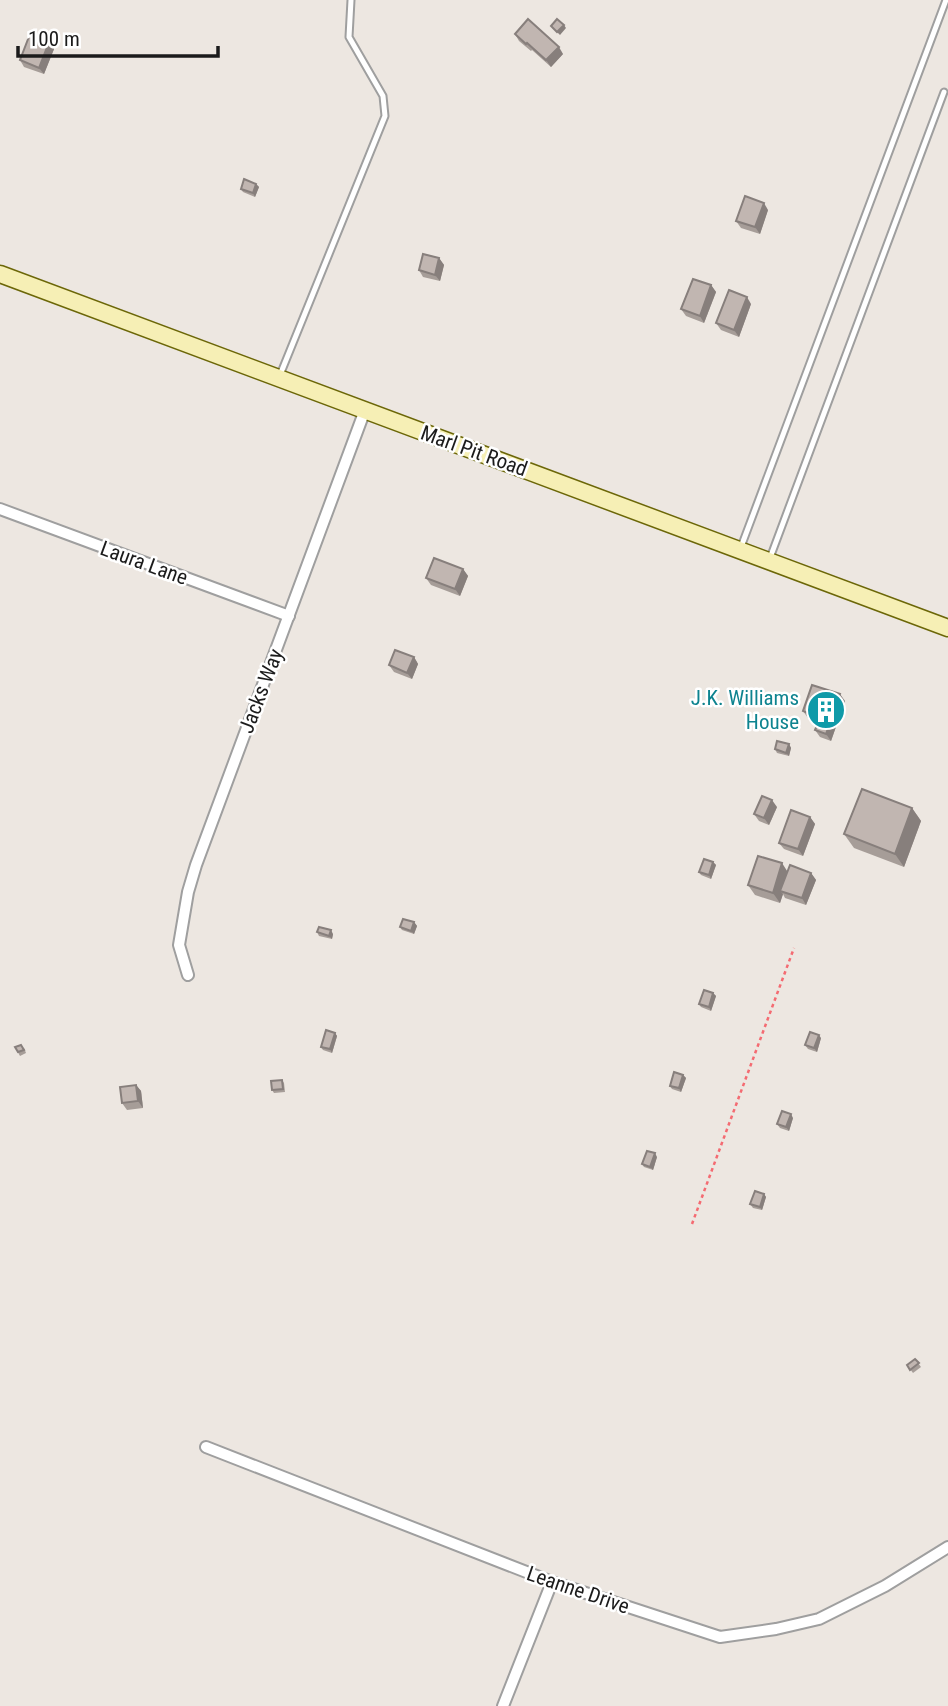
<svg xmlns="http://www.w3.org/2000/svg" width="948" height="1706" viewBox="0 0 948 1706" font-family="'Roboto Condensed',sans-serif">
<style>
.lines{fill:none;stroke-linecap:round;stroke-linejoin:round}
.lane-casing{stroke:#9f9f9f;stroke-width:9}
.street-casing{stroke:#9f9f9f;stroke-width:14}
.secondary-casing{stroke:#6c6708;stroke-width:19}
.path{stroke:#f46b72;stroke-width:2.5;stroke-dasharray:3.5 3.5;stroke-linecap:butt}
.lane{stroke:#fff;stroke-width:5}
.street{stroke:#fff;stroke-width:10}
.secondary{stroke:#f6efb5;stroke-width:16}
.wall{fill:#a69d98}
.shaded-wall{fill:#877f7c}
.building{fill:#c1b6b1;stroke:#877f7c;stroke-width:2}
.labels{text-anchor:middle;dominant-baseline:central;stroke-width:5;stroke-linejoin:round;paint-order:stroke}
.street-label{font-size:21px;fill:#1b1b1b;stroke:#fff}
.culture-label{font-size:21px;fill:#0d838f;stroke:#fff;text-anchor:end}
</style>
<rect width="100%" height="100%" fill="#ede7e1"/>
<g class="lines">
<defs>
<g id="lane">
<path d="M280,375l105,-259 -2,-20 -34,-59 2,-37"/>
<path d="M741,547l205,-547"/>
<path d="M770,558l174,-466"/>
</g>
<g id="street">
<path d="M0,509l289,107"/>
<path d="M188,975l-9,-30 9,-53 8,-27 169,-455"/>
<path d="M206,1447l346,135 168,55 56,-8 43,-10 66,-33 63,-39"/>
<path d="M503,1706l49,-124"/>
</g>
<path id="secondary" d="M0,274l948,354"/>
</defs>
<!-- lane casing -->
<use href="#lane" class="lane-casing"/>
<!-- street casing -->
<use href="#street" class="street-casing"/>
<!-- secondary casing -->
<use href="#secondary" class="secondary-casing"/>
<!-- path -->
<path class="path" d="M692,1224l102,-276"/>
<!-- lane -->
<use href="#lane" class="lane"/>
<!-- street -->
<use href="#street" class="street"/>
<!-- secondary -->
<use href="#secondary" class="secondary"/>
</g>
<!-- wall -->
<g class="wall">
<path d="M515,34l48,20 -12,13 -19,-17 -1,1 -12,-10z"/>
<path d="M49,42l5,7 -10,25 -20,-7 -4,-7z"/>
<path d="M256,184l3,3 -4,10 -12,-5 -2,-3z"/>
<path d="M768,210l-8,24 -19,-6 -5,-7z"/>
<path d="M439,258l5,7 -4,16 -17,-4 -4,-7z"/>
<path d="M711,285l5,7 -12,31 -18,-7 -5,-7z"/>
<path d="M751,304l-12,33 -18,-7 -5,-7z"/>
<path d="M463,569l5,7 -8,20 -29,-11 -5,-7z"/>
<path d="M414,657l4,7 -6,15 -18,-7 -5,-7z"/>
<path d="M845,701l-14,40 -11,-4 -5,-7 1,-3 -5,-8 -3,-1 -5,-7z"/>
<path d="M789,744l2,4 -2,8 -12,-3 -2,-4z"/>
<path d="M777,807l-8,18 -10,-4 -5,-7z"/>
<path d="M912,808l9,13 -17,46 -50,-19 -10,-14z"/>
<path d="M810,817l5,7 -12,32 -19,-7 -5,-6z"/>
<path d="M713,862l3,3 -5,14 -10,-4 -2,-3z"/>
<path d="M788,871l23,2 5,7 -10,25 -21,-7 -2,-4 -3,9 -25,-8 -7,-10z"/>
<path d="M414,922l3,4 -3,8 -12,-4 -2,-3z"/>
<path d="M317,932l16,2 -1,5 -13,-3z"/>
<path d="M713,993l3,3 -5,15 -10,-4 -2,-3z"/>
<path d="M335,1033l2,3 -5,17 -9,-3 -2,-3z"/>
<path d="M821,1038l-4,14 -9,-3 -3,-4z"/>
<path d="M15,1047l9,1 2,5 -6,3z"/>
<path d="M683,1075l3,3 -5,14 -9,-3 -2,-3z"/>
<path d="M282,1080l2,3 1,9 -11,1 -2,-3z"/>
<path d="M136,1085l5,6 2,17 -16,2 -5,-7z"/>
<path d="M793,1118l-4,13 -9,-3 -3,-4z"/>
<path d="M657,1157l-4,13 -9,-3 -2,-3z"/>
<path d="M764,1194l2,3 -4,13 -9,-2 -3,-4z"/>
<path d="M915,1359l6,8 -8,6 -6,-8z"/>
</g>
<!-- shaded-wall -->
<g class="shaded-wall">
<path d="M564,25l2,3 -6,7 -3,-3z"/>
<path d="M49,42l5,7 -10,25 -5,-6z"/>
<path d="M559,47l4,7 -12,13 -5,-7z"/>
<path d="M256,184l3,3 -4,10 -2,-4z"/>
<path d="M764,203l4,7 -8,24 -5,-7z"/>
<path d="M439,258l5,7 -4,16 -5,-6z"/>
<path d="M711,285l5,7 -12,31 -4,-7z"/>
<path d="M747,297l4,7 -12,33 -5,-7z"/>
<path d="M463,569l5,7 -8,20 -5,-7z"/>
<path d="M414,657l4,7 -6,15 -5,-6z"/>
<path d="M840,694l5,7 -14,40 -5,-7z"/>
<path d="M789,744l2,4 -2,8 -3,-3z"/>
<path d="M772,800l5,7 -8,18 -5,-7z"/>
<path d="M912,808l9,13 -17,46 -9,-13z"/>
<path d="M810,817l5,7 -12,32 -5,-7z"/>
<path d="M713,862l3,3 -5,14 -2,-4z"/>
<path d="M782,863l7,11 -9,17 3,3 -3,9 -7,-10z"/>
<path d="M811,873l5,7 -10,25 -4,-7z"/>
<path d="M414,922l3,4 -3,8 -3,-3z"/>
<path d="M331,930l2,4 -1,5 -3,-3z"/>
<path d="M713,993l3,3 -5,15 -2,-4z"/>
<path d="M335,1033l2,3 -5,17 -2,-4z"/>
<path d="M819,1035l2,3 -4,14 -3,-4z"/>
<path d="M683,1075l3,3 -5,14 -2,-4z"/>
<path d="M136,1085l5,6 2,17 -5,-7z"/>
<path d="M791,1114l2,4 -4,13 -3,-4z"/>
<path d="M655,1153l2,4 -4,13 -3,-3z"/>
<path d="M764,1194l2,3 -4,13 -2,-3z"/>
</g>
<!-- building -->
<g class="building">
<path d="M528,19l31,28 -13,13 -19,-17 -1,1 -11,-10z"/>
<path d="M557,19l7,6 -7,7 -6,-6z"/>
<path d="M30,34l19,8 -10,26 -19,-8z"/>
<path d="M244,179l12,5 -3,9 -12,-4z"/>
<path d="M745,196l19,7 -9,24 -19,-6z"/>
<path d="M423,254l16,4 -4,17 -16,-5z"/>
<path d="M693,279l18,6 -11,31 -19,-7z"/>
<path d="M729,290l18,7 -13,33 -18,-7z"/>
<path d="M434,558l29,11 -8,20 -29,-11z"/>
<path d="M395,650l19,7 -7,16 -18,-8z"/>
<path d="M812,685l28,9 -14,40 -11,-4 3,-7 -7,-3 2,-5 -10,-4z"/>
<path d="M777,741l12,3 -3,9 -11,-4z"/>
<path d="M862,789l50,19 -17,46 -51,-20z"/>
<path d="M762,796l10,4 -8,18 -10,-4z"/>
<path d="M791,810l19,7 -12,32 -19,-6z"/>
<path d="M758,856l24,7 -9,30 -25,-8z"/>
<path d="M704,859l9,3 -4,13 -10,-3z"/>
<path d="M790,865l21,8 -9,25 -22,-7z"/>
<path d="M403,919l11,3 -3,9 -11,-4z"/>
<path d="M319,927l12,3 -2,6 -12,-4z"/>
<path d="M704,990l9,3 -4,14 -10,-3z"/>
<path d="M326,1030l9,3 -5,16 -9,-2z"/>
<path d="M810,1032l9,3 -5,13 -9,-3z"/>
<path d="M21,1045l3,5 -6,2 -3,-5z"/>
<path d="M674,1072l9,3 -4,13 -9,-2z"/>
<path d="M282,1080l1,9 -11,1 -1,-9z"/>
<path d="M136,1085l2,16 -16,2 -2,-16z"/>
<path d="M782,1111l9,3 -5,13 -9,-3z"/>
<path d="M647,1151l8,2 -5,14 -8,-3z"/>
<path d="M755,1191l9,3 -4,13 -10,-3z"/>
<path d="M915,1359l4,4 -9,7 -3,-5z"/>
</g>
<!-- icons -->
<defs>
<symbol id="building-disc" viewBox="-11 -11 22 22"><circle r="9.5" fill="#0f9aa8" stroke="#fff"/><path d="M-4-6H4V6H1V3H-1V6H-4ZM-2.5-4.3h1.7v1.8h-1.7ZM.8-4.3h1.7v1.8H.8ZM-2.5-1h1.7V.8h-1.7ZM.8-1h1.7V.8H.8Z" fill="#fff"/></symbol>
</defs>
<g fill-rule="evenodd">
<use href="#building-disc" x="804" y="688" width="44" height="44"/>
</g>
<g class="labels">
<!-- street labels -->
<g class="street-label">
<text transform="translate(474 451) rotate(20)">Marl Pit Road</text>
<text transform="translate(144 563) rotate(20)">Laura Lane</text>
<text transform="translate(261 691) rotate(-69)">Jacks Way</text>
<text transform="translate(578 1590) rotate(19)">Leanne Drive</text>
</g>
<!-- culture labels -->
<g class="culture-label">
<text x="799" y="698">J.K. Williams<tspan x="799" dy="24">House</tspan></text>
</g>
</g>
<!-- scale -->
<path d="M18 46v10h200v-10" fill="none" stroke="#1b1b1b" stroke-width="3.5"/>
<text x="28" y="46" font-size="21" fill="#1b1b1b" stroke="#ffffff" stroke-width="5" paint-order="stroke">100 m</text>
</svg>
